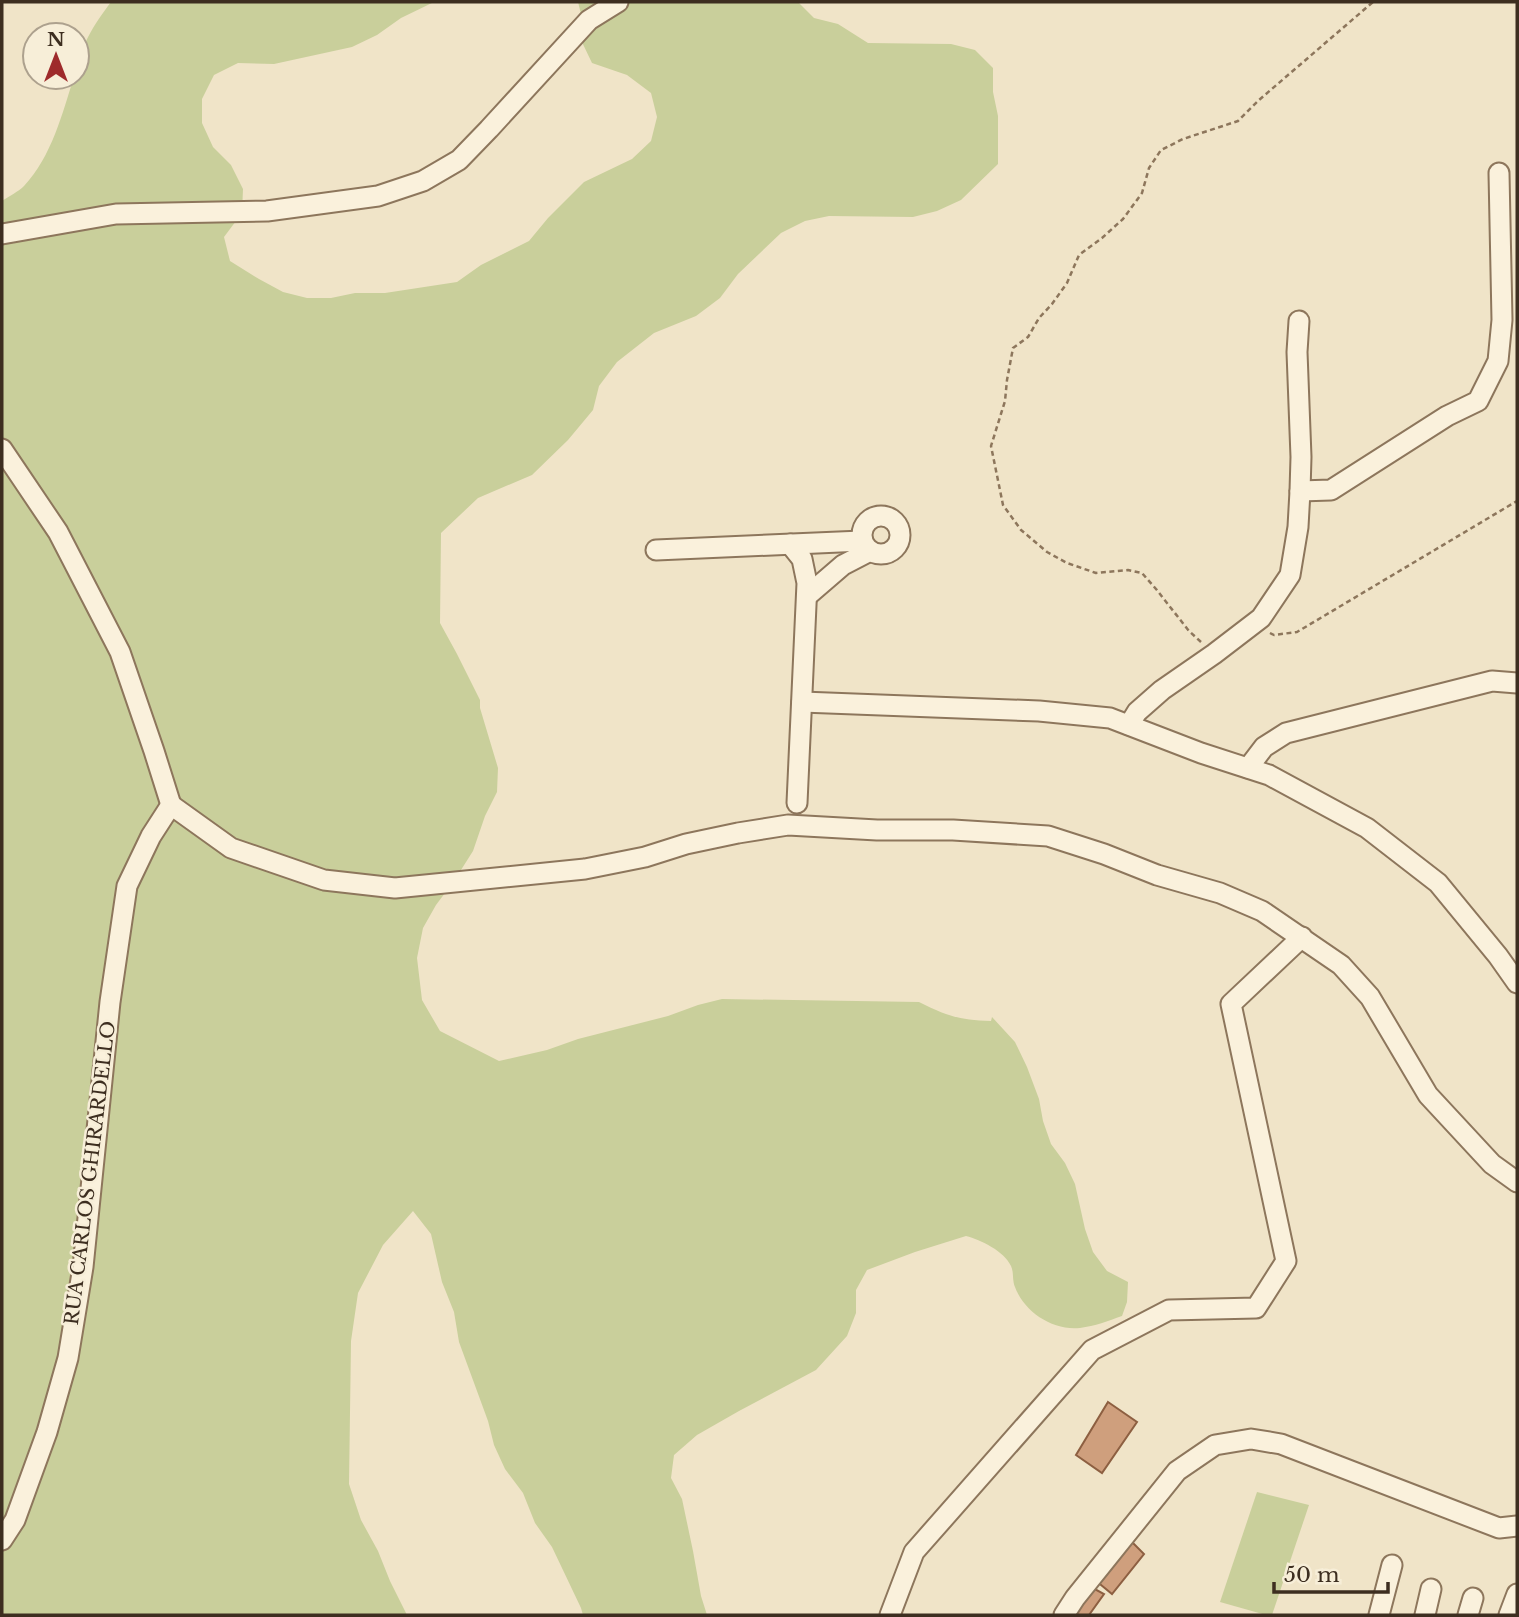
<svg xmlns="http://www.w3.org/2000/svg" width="1519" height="1617" viewBox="0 0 1519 1617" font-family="'Libre Baskerville',serif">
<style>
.green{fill:#c9cf9b}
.building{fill:#cf9f7d;stroke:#8d5f41;stroke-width:2}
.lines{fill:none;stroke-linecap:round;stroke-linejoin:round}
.minor-casing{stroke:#8d765c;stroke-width:23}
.path{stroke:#8d765c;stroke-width:2.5;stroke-dasharray:5 3.5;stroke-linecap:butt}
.minor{stroke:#faf1dc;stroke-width:19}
.labels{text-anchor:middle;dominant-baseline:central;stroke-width:5;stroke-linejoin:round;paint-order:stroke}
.street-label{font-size:19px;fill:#3d2e20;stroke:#f7eed8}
</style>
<rect width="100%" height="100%" fill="#f0e4c8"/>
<!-- green -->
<g class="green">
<path d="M111,2h323l-33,16 -24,17 -25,12 -78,17 -36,-1 -24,12 -12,24v24l11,24 18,18 12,24 -1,24 -18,24 6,24 29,18 24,13 24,6h24l24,-5h30l72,-11 24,-17 48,-24 19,-23 36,-36 48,-23 19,-18 6,-24 -6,-24 -24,-18 -35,-12 -12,-25 1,-24 -3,-12h220l16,16 24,6 30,19 83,1 24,6 18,18v24l5,24v48l-37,36 -24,11 -24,6 -84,-1 -24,5 -24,12 -43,41 -18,24 -24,18 -42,17 -37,29 -18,24 -6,24 -25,30 -36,35 -54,23 -37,35 -1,90 17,31 23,46v8l18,60 -1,24 -12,24 -12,35 -19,30 -18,24 -13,23 -6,30 5,42 18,31 59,30 48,-11 31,-11 90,-23 30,-11 24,-6 197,3c28,14 40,18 72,19l1,-4 23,25 12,25 12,32 4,22 8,23 14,19 10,21 10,45 8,23 14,19 21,11 -1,20 -5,14c-14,5 -27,10 -42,12 -27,3 -56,-16 -65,-41 -3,-7 -1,-15 -4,-21 -7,-15 -30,-26 -45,-30l-51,16 -48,18 -11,20v23l-9,23 -31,34 -77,41 -42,24 -23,20 -3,23 11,21 11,52 8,45 6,19h-124l-2,-7 -29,-61 -17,-24 -12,-30 -18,-24 -11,-24 -6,-24 -29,-79 -5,-30 -12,-30 -11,-48 -18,-23 -30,34 -25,48 -7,48 -2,143 12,36 17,31 12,30 17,34h-405v-1414c7,-5 16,-9 22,-15 28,-30 38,-72 50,-109h3c0,-27 18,-54 34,-75z"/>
<path d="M1257,1492l52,13 -37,110h-6l-46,-13z"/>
</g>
<!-- building -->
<g class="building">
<path d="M1108,1402l29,20 -35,51 -26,-18z"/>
<path d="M1131,1541l13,13 -32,40 -17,-14z"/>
<path d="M1091,1587l13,7 -15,21h-16z"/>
</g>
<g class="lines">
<defs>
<g id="minor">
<path d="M2,234l114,-20 151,-3 111,-15 45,-15 36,-21 30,-31 100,-109 29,-18"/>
<path d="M2,449l56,83 62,120 34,99 17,54"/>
<path d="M1300,491l31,-1 116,-74 31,-15 20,-40 4,-41 -3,-147"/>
<circle cx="881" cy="535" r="19"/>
<path d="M790,544l12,15 5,24 -10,220"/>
<path d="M656,550l206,-9"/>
<path d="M807,596l36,-31 27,-14"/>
<path d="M802,702l237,9 71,7 91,35 68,22 98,53 71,55 60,73 19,27"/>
<path d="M1129,725l8,-13 25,-22 52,-36 47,-36 29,-43 8,-48 2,-36 1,-34 -4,-105 2,-31"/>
<path d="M1248,768l16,-21 22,-14 206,-52 25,2"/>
<path d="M171,805l60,43 93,32 71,8 190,-19 60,-12 41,-13 52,-11 50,-8 89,5h76l95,6 56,18 53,21 63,18 42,18 79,54 29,32 58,98 64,69 25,18"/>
<path d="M2,1540l13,-20 32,-88 21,-74 15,-91 27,-265 17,-116 24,-50 20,-31"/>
<path d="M890,1615l24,-63 178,-202 77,-40 87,-2 30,-47 -55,-257 71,-67"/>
<path d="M1064,1615l11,-17 102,-127 38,-26 36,-6 30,5 218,84 18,-2"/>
<path d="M1379,1615l13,-50"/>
<path d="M1425,1615l6,-26"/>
<path d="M1468,1615l5,-17"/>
<path d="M1509,1615l8,-21"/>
</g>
</defs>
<!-- minor casing -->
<use href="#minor" class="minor-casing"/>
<!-- path -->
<g class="path">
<path d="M1270,633l4,2 23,-3 220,-131"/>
<path d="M1201,642l-12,-11 -33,-42 -14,-16 -14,-3 -32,3 -29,-10 -20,-11 -26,-22 -18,-25 -12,-59 14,-45 2,-21 6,-32 15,-11 11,-19 13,-14 15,-21 12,-28 23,-17 21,-19 19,-26 7,-25 12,-18 22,-11 55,-18 21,-21 114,-98"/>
</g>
<!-- minor -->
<use href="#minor" class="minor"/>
</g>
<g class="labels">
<!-- street labels -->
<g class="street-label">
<text transform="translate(90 1173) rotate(-83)">RUA CARLOS GHIRARDELLO</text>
</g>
</g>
<!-- border -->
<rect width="1519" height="1617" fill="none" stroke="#3d2e20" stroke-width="7"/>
<!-- north arrow -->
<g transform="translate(56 56)"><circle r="33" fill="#f7eed8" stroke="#ada18e" stroke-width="2"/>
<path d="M0-5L12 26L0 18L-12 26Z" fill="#9e2a2b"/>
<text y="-10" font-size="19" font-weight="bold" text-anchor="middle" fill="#3d2e20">N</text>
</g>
<!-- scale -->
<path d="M1274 1582v10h114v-10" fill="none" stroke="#3d2e20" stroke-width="3.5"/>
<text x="1284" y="1582" font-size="21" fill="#3d2e20" stroke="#f7eed8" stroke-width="5" paint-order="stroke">50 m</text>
</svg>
